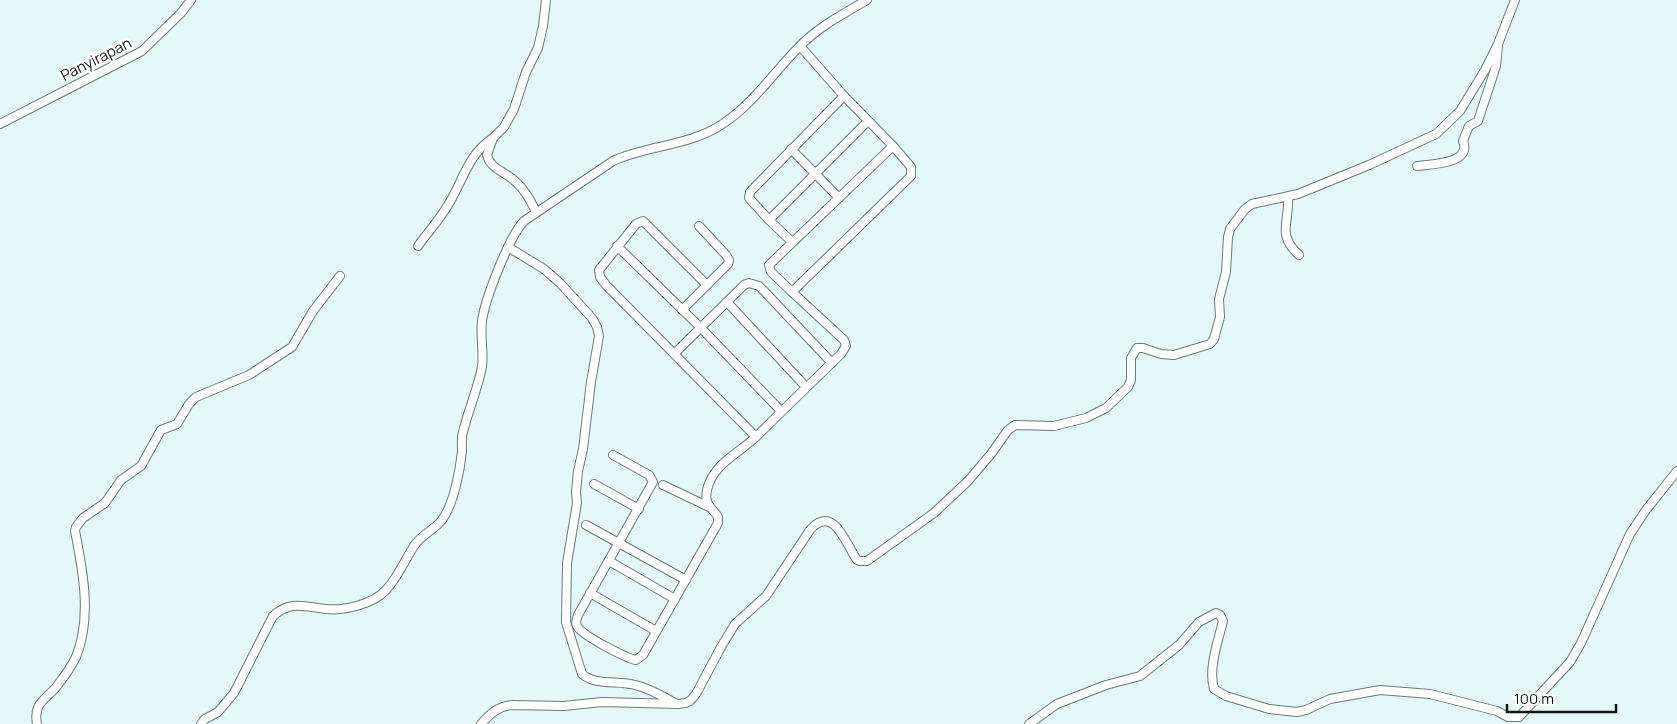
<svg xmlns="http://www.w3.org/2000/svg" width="1677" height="724" viewBox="0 0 1677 724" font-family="Manrope,sans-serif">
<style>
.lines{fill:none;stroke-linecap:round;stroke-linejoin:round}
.minor-casing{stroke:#697b7b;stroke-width:10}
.minor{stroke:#fff;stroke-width:8}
.labels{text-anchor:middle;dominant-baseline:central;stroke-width:5;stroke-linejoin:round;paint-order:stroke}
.street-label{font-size:15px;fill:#0d1414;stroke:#fff}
</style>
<rect width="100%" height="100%" fill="#e4f8f9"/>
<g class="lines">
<defs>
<g id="minor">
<path d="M0,124l142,-73 39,-38 10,-13"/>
<path d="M791,149l48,49"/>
<path d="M1417,166c15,-2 55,-2 46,-25l6,-15 9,-5 18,-55 2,-20"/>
<path d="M1288,197c2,25 -12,37 11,58"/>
<path d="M536,212c-5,-11 -11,-22 -20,-30 -10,-10 -26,-13 -29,-27l6,-17 11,-11 10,-18 12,-37 12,-24 5,-22 3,-26"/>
<path d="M769,220l-20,-22 1,-6 94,-96"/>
<path d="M792,242l-23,-22 99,-99"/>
<path d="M418,246c10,-14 22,-27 30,-41 15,-24 20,-51 45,-67"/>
<path d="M617,246l83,81 81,84"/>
<path d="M508,247l36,22 16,14 32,35 5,9 2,9 -8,46 -8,67 -5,22 -2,21 1,11 -10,60 -1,59 16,52c14,12 36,6 53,11 14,3 27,11 40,18"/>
<path d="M707,285l-64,-64 -7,3 -37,46 1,7 6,8 150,152"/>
<path d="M792,292l-21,-20 -2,-7 124,-119 -49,-50 -44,-50"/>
<path d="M727,302l79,85"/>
<path d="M682,310l46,-46 1,-4 -3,-5 -27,-29"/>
<path d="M675,353l69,-68 5,-2 10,3 5,5 68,72"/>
<path d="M613,455l36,20 4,7 -75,133c-1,3 -3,8 -1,11 4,9 49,32 59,34l7,-5 75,-132v-6c-7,-11 -14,-12 -11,-27 6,-27 33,-37 51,-55 27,-27 55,-54 83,-81l5,-8 -2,-6 -52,-48 119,-116v-9l-18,-21"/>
<path d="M594,484l45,25"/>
<path d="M663,485l46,22"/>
<path d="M586,525l100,55"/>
<path d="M609,561l66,38"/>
<path d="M590,593l66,38"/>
<path d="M37,724c-4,-22 9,-24 20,-38 7,-9 14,-19 19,-29 16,-39 7,-86 -1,-126l1,-4 7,-9 22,-15 16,-23 20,-14 20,-36 16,-6 12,-20 7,-7 53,-22 43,-28 21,-36 27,-35"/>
<path d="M201,724l4,-5 13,-7 16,-19 39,-77c18,-16 32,-9 53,-7 19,2 47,-5 60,-19 12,-13 19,-30 28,-44 7,-11 20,-16 28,-26 12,-17 18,-49 20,-69 0,-6 -1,-13 1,-19 5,-21 15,-44 19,-65 2,-15 -2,-31 0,-46 3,-22 27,-84 42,-100l89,-60c36,-16 78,-15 111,-38 30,-20 50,-51 75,-76 19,-20 44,-33 68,-47"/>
<path d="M481,724c9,-10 17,-18 31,-19l52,1 38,-4 76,2 8,-1 5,-3 5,-6 25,-47 14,-23 31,-28 44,-66c24,-27 36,15 47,30l3,1h7l67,-48 34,-32 23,-27 17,-24 7,-5 39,1 32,-8 20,-10 22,-21 3,-7v-22l6,-10h6l18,6 13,1 36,-11 4,-5 6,-22 -1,-18 7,-27 2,-35 2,-8 15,-20 7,-5 46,-10 71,-29 67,-31 24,-23 25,-41 13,-26 17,-44"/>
<path d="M1029,724l28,-20 49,-19 34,-9 39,-31 20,-23 17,-9 4,2 3,6c-5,21 -15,47 -9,68l12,7 43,13 28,3 9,-2 24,-11 50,-9 50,4 67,17 11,6h11l51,-55 11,-19 49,-109 16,-24 31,-39"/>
</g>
</defs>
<!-- minor casing -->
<use href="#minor" class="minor-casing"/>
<!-- minor -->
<use href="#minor" class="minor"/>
</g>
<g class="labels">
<!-- street labels -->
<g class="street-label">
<text transform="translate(96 59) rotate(-27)">Panyirapan</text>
</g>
</g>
<!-- scale -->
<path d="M1507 704v8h109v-8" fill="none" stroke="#0d1414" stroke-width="2.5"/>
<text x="1514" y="704" font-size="15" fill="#0d1414" stroke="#ffffff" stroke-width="4" paint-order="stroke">100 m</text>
</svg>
